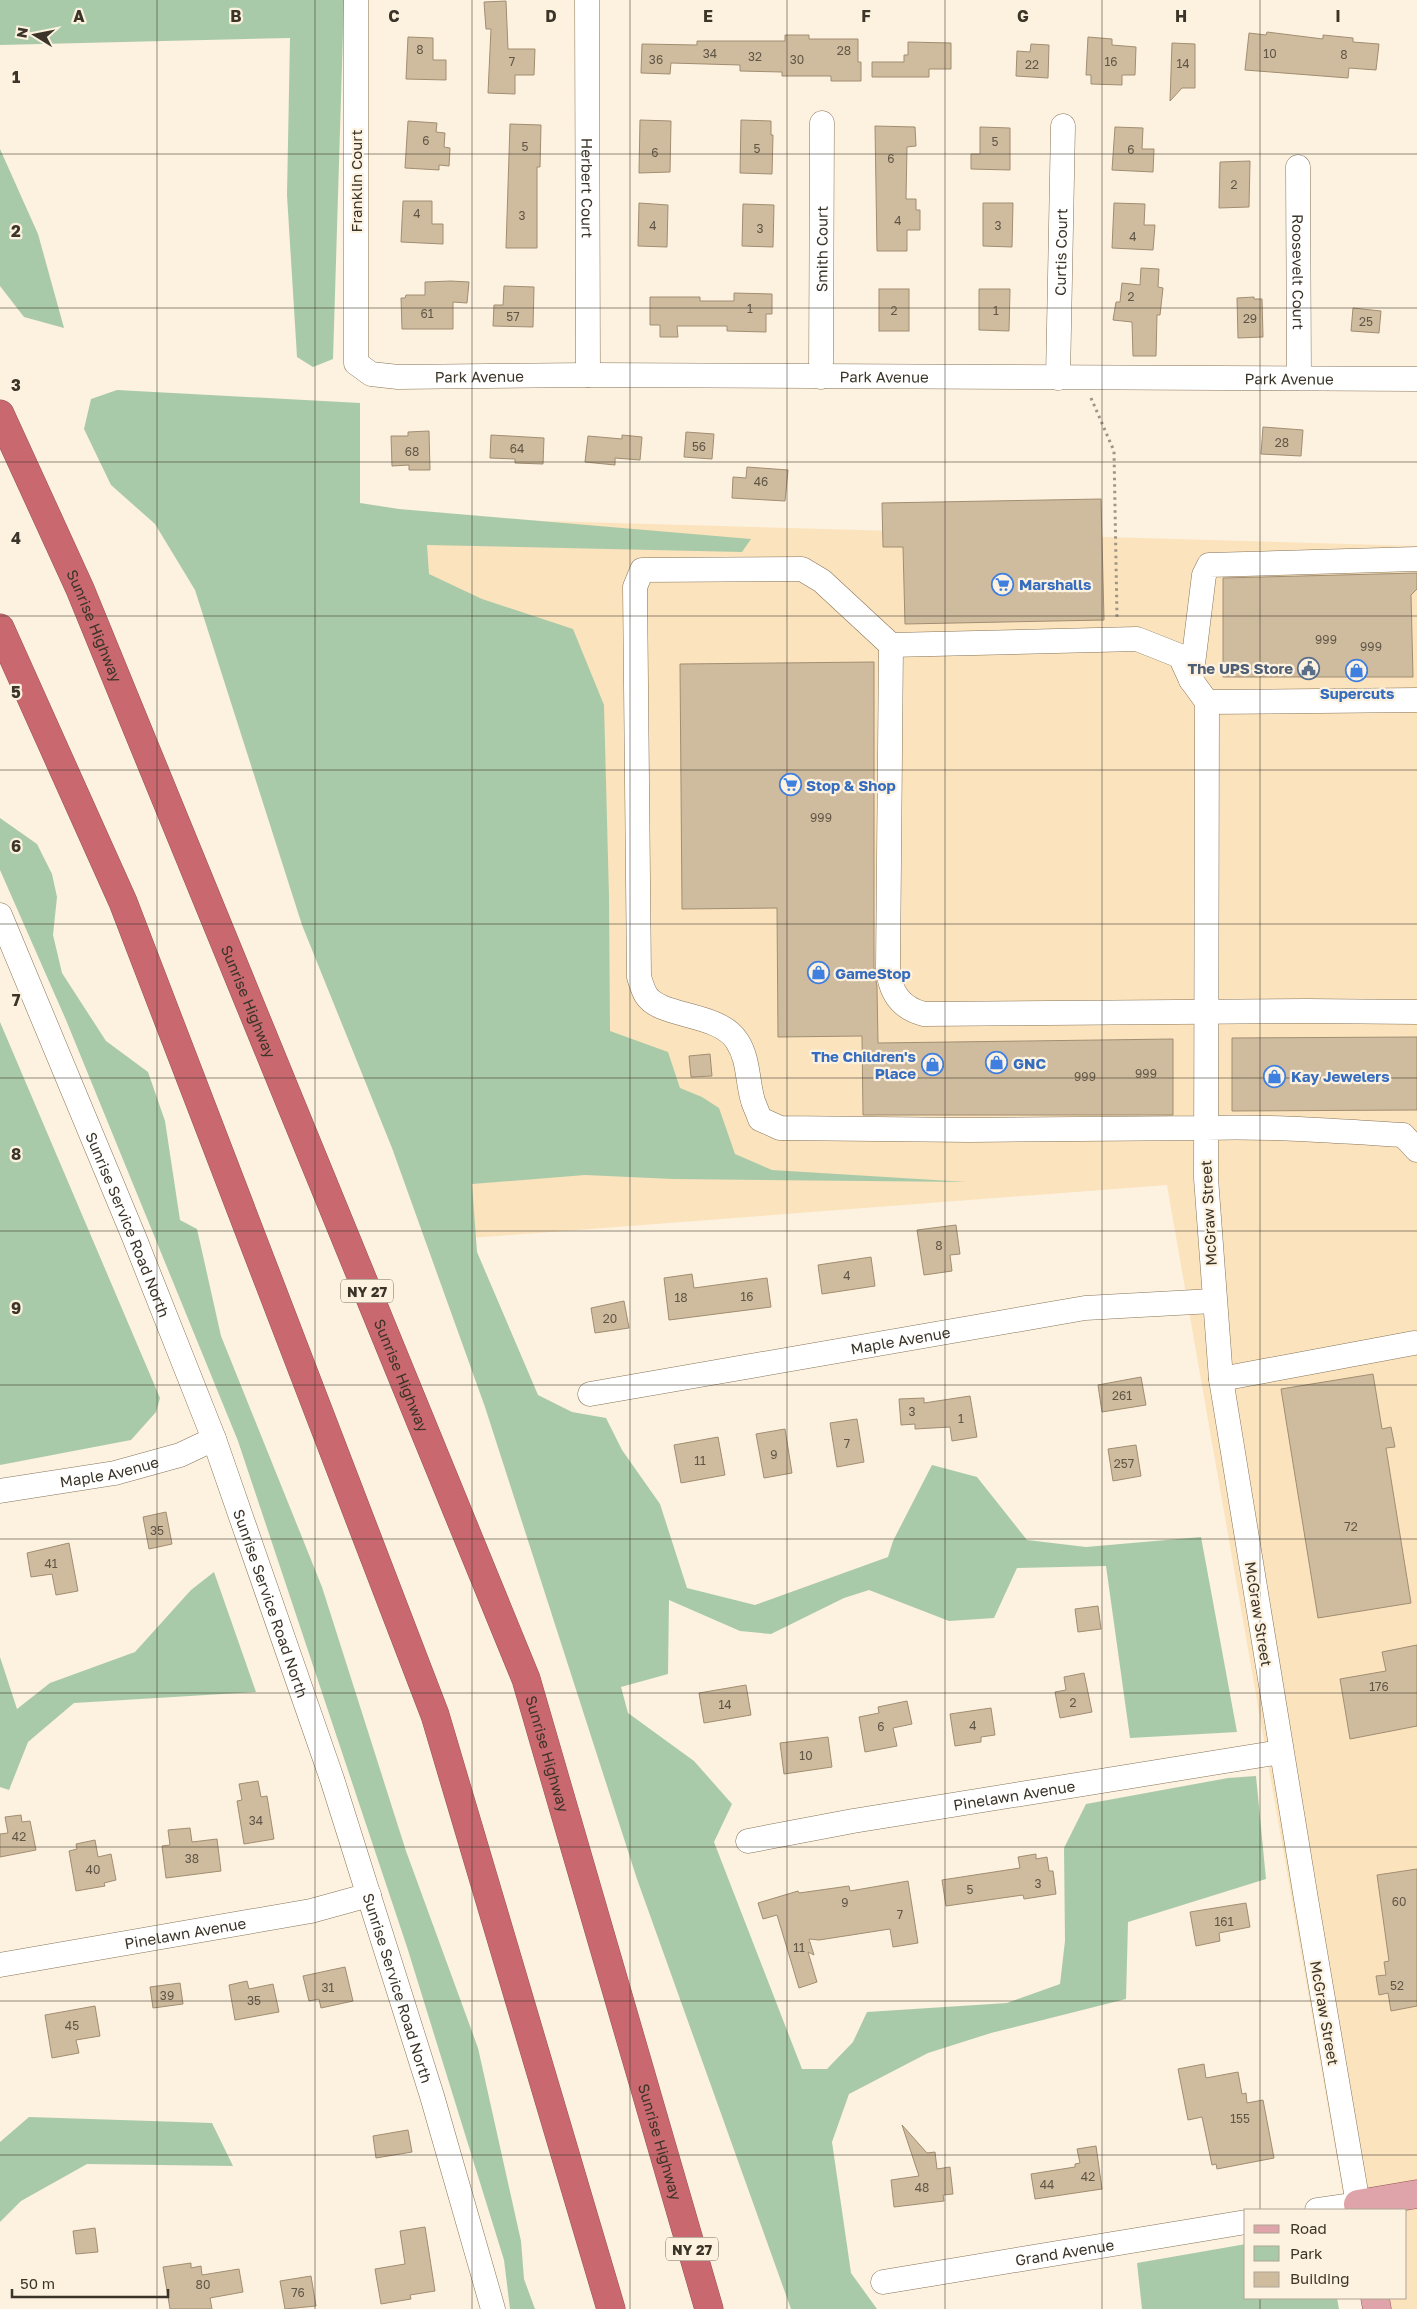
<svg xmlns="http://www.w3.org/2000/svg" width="1417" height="2309" viewBox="0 0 1417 2309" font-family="'Golos Text',sans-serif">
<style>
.built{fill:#fbe3bd}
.green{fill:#a9caa9}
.building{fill:#cfbb9e;stroke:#a18e72}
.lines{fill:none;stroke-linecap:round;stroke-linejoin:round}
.minor-casing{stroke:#867458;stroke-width:25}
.major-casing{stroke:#975656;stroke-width:29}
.highway-casing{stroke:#975656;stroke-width:29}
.path{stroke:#9e9586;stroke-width:3;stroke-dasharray:2.5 4;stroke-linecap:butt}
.minor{stroke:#fff;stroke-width:24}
.major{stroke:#dfa4a9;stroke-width:28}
.highway{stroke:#c9686f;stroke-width:28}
.grid{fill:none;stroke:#3b3428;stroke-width:1;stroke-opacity:0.55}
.labels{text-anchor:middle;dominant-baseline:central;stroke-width:4.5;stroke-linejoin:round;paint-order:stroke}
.number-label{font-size:12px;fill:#605646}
.shield{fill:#fdf1df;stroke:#756d5f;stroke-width:1}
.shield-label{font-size:14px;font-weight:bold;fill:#3b3428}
.street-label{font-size:15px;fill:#3b3428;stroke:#fdf1df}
.shop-label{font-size:15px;font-weight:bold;fill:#366cbe;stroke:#fdf1df;text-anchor:start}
.service-label{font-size:15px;font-weight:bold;fill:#4e5e75;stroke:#fdf1df;text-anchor:end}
.grid-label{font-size:16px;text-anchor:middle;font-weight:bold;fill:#3b3428;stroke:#fdf1df;stroke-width:4.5;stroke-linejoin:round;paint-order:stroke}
</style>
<rect width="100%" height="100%" fill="#fdf1df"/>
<!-- built -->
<path class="built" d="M332,515l1085,31v1763h-53l-2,-11h44v-88h-60l-179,-1025 -723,55z"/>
<!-- green -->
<g class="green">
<path d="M0,0h344l-11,359 -20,8 -16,-10 -10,-162 3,-157 -290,7z"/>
<path d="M0,149l38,85 26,94 -40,-11 -24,-31z"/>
<path d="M117,390l243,13v100l39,6 352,30 -9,13 -315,-7 2,29 53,25 91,30 31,76 5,192 1,134 58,21 12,36 22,9 17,11 16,46 37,16 195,12 -294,-3 -88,-4 -113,9 5,68 61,143 34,17 34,6 16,32 38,54 27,84 68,17 133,-48 5,-16 39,-76 45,12 50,63 59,7 115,-10 36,195 -107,6 -24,-172 -89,2 -23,50 -45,3 -80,-31 -25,8 -73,36 -31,-3 -71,-31 -1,74 -47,13 7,26 66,48 38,43 -18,38 88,227h25l26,-27 14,-30 140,-9 53,-19 5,-43 -1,-93 22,-44 142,-26 28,-2 10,103 -138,43 -2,77 -135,34 -63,20 -79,41 -17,48 19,131 26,36h-86l-154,-430 -152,-472 -93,-259 -90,-223 -107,-335 -40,-66 -44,-39 -27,-56 7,-30z"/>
<path d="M0,818l37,26 15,30 5,23 -4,38 9,38 44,68 42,31 17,49 15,99 17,9 24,107 101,251 84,264 72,197 43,193 3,38 11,30h-25l-6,-49 -97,-313 -169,-506 -172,-421 -66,-150z"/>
<path d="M0,1022l160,376 -4,14 -25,28 -131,25z"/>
<path d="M214,1572l42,120 -182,11 -46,39 -19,48 -9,-3v-130l17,52 33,-26 85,-31 56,-62z"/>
<path d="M29,2117l183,6 21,43 -146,-2 -66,37 -21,21v-80z"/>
<path d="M1246,2244v54h91l2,11h-197l-5,-46z"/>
</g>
<!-- building -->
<g class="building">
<path d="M506,1l2,48h27l-1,26h-19v19l-27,-1 3,-64h-5l-2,-27z"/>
<path d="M1267,32l56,7v-4l30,3v4l26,2 -3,26 -27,-2 -1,10 -103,-8 4,-37 17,2z"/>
<path d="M785,35h24v4h49v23h3v19h-30v-5h-49v-4l-42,-1v-6l-69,-2 -1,11 -29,-1 1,-29 55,1v-4h88z"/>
<path d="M408,37l25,1v22h13v20l-40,-1z"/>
<path d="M1088,37l24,2v6l24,2 -1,28h-13v10l-31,-1v-9h-5z"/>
<path d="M908,42l43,1v26h-22v8h-57v-15h32v-7h4z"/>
<path d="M1172,43l23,1v44h-13l-12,13z"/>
<path d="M1031,44l18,1 -1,33 -32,-2 1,-25 13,1z"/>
<path d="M640,120l31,1 -1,51 -31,1z"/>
<path d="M741,120l30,1v14h2l-1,39 -32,-1z"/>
<path d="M408,121l29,2 -1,9 9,1 -1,14 6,1 -1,18 -10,-1v5l-34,-2z"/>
<path d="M510,124l31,1 -1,42h-3v81h-31z"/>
<path d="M875,126l40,1 1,19 -9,1 -1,52h10v11h4v20h-13v21h-30z"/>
<path d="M980,127l30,1v42l-39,-1v-15h9z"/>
<path d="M1115,127l28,1 -1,21h12l-1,23 -41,-2z"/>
<path d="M1250,161l-1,46 -30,1 1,-46z"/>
<path d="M403,201h29v23h11v20l-42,-2z"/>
<path d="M639,203l29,2 -1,42 -29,-1z"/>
<path d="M983,203h30l-1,44 -29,-1z"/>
<path d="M1114,203l31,1 -1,21h11l-2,25 -41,-2z"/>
<path d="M743,204l31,1 -1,42 -31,-1z"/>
<path d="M1141,268l18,1 -1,18 5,1 -3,27h-3l-1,41h-23l-1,-34 -19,-2 3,-18h4l2,-19 18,2z"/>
<path d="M451,281l18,1 -2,21 -14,-1v27h-51l-1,-31h4l1,-3h19v-13z"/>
<path d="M504,286l30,1 -1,40 -40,-1 1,-21h9z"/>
<rect x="879" y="289" width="30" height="42"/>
<path d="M979,289h31l-1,42 -30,-1z"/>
<path d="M734,293l38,1v20h-6v18l-39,-1v-5h-50l1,11h-18v-12h-10v-28h50v4h34z"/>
<path d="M1254,297v2h8l1,38 -25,1 -1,-40z"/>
<path d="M1353,308l28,3 -2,22 -28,-2z"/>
<path d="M1263,427l40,3 -2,26 -40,-2z"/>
<path d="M429,431l1,39h-21v-5l-17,1 -1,-30h17v-4z"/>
<path d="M686,432l28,2 -2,25 -28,-2z"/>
<path d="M491,435l53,3 -1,26 -28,-1v-4l-25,-1z"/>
<path d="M622,435l20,2 -2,23 -25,-2v7l-30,-3 3,-26 34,3z"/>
<path d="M747,467l41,3 -3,31 -53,-3 1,-21 13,1z"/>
<path d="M1101,499l3,121 -199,4 -2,-77h-20l-1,-44z"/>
<path d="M1417,573v16l-6,6 2,82h-190v-99z"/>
<path d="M874,662v306l3,19 1,56 295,-4v76h-310l-1,-79 -84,1 -1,-129 -95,1 -2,-245z"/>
<path d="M1417,1037v73l-185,1v-73z"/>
<path d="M710,1054l2,22 -21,1 -2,-21z"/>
<path d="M956,1225l4,29 -10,1 2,16 -28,4 -7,-45z"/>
<path d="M871,1257l4,29 -53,8 -4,-29z"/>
<path d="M692,1274l2,14 73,-10 4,29 -102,13 -5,-42z"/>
<path d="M624,1301l5,27 -34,5 -4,-25z"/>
<path d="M1373,1374l9,55 9,-2 4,20 -9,1 25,155 -93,15 -37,-229z"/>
<path d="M1141,1377l5,28 -44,7 -4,-27z"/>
<path d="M970,1396l7,41 -25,4 -2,-14 -35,2v-5l-14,1 -2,-26 25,-1v5z"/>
<path d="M857,1419l7,43 -27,5 -7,-44z"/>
<path d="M785,1429l7,44 -28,5 -8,-44z"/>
<path d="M718,1437l7,38 -44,8 -7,-38z"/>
<path d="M1136,1445l5,31 -28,5 -5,-32z"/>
<path d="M166,1512l6,32 -23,5 -6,-32z"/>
<path d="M69,1543l9,48 -22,4 -4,-21 -21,3 -4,-24z"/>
<path d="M1098,1606l3,23 -23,3 -3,-23z"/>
<path d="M1417,1645v81l-67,13 -10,-60 46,-8 -4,-19z"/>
<path d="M1084,1673l8,39 -32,6 -5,-26 11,-2 -2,-13z"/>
<path d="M746,1685l5,30 -47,8 -5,-30z"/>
<path d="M907,1701l5,23 -19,4 4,18 -32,6 -6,-35 20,-4 -1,-6z"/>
<path d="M991,1708l4,27 -14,2v5l-26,4 -5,-32z"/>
<path d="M828,1737l4,30 -48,7 -4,-31z"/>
<path d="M258,1781l3,16 6,-1 7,43 -30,5 -7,-43 5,-1 -3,-16z"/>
<path d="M21,1815l1,7 8,-1 6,29 -36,7v-23l8,-1 -3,-16z"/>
<path d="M190,1828l2,14 25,-3 4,32 -55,7 -4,-32 8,-1 -2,-15z"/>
<path d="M95,1840l3,17 13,-3 5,26 -12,3 1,3 -29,5 -7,-40 8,-2 -1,-5z"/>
<path d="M1036,1854v5l11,-2 2,14h4l3,23 -32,5 -1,-4 -77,11 -4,-26 78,-12 -2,-11z"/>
<path d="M1417,1869v137l-26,5 -3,-18 -9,2 -3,-19 10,-1 -2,-13 5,-1 -12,-86z"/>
<path d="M908,1881l10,62 -25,4 -3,-18 -71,11 -10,-1 5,16 -6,-3 9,30 -18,6 -22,-73 -14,4 -5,-16 40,-12 1,2 50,-7 1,5z"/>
<path d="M1246,1903l4,24 -31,6 1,8 -24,5 -6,-34z"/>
<path d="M345,1967l8,34 -32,7 -2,-9 -10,2 -6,-25z"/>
<path d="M247,1981l2,8 24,-5 6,28 -44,8 -6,-35z"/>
<path d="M180,1983l3,21 -30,4 -3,-21z"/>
<path d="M95,2006l5,30 -24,4 3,13 -27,5 -7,-43z"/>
<path d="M1204,2064l2,14 32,-6 4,22 4,-1 1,10 16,-3 11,58 -57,11 -1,-5 -4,1 -10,-48 -14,3 -10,-51z"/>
<path d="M902,2125l25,28 8,-1 2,17 13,-2 3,27 -10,1 1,6 -50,6 -3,-27 28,-4z"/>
<path d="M408,2130l4,22 -36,6 -3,-22z"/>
<path d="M1096,2146l6,43 -67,10 -4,-25 44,-7v-3l5,-1 -3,-14z"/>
<path d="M425,2227l10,64 -25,4 1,4 -30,5 -6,-35 30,-5 -5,-33z"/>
<path d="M95,2228l3,24 -22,2 -3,-23z"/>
<path d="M191,2263v5l10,-2 1,9 37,-6 4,23 -33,6 2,11h-42l-7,-42z"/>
<path d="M311,2276l5,30 -31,3 -5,-28z"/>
</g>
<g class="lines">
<defs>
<g id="minor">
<path id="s1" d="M356,0v363l15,11 27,3 190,-2 829,4"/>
<path id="s2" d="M587,0l1,375"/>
<path id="s3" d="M1298,167l1,211"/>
<path id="s4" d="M821,377l1,-254"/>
<path id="s5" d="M1058,378l5,-252"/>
<path d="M891,645l-3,323c2,24 12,40 36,46l383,-3 110,1"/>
<path d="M1191,680l13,-105 5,-10 208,-6"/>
<path d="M1207,702l210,-2"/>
<path id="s6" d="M0,915l134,322 80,202 118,340 100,317 61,213"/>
<path d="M1221,1379l193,-36"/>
<path id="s7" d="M590,1394l495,-86 128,-7"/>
<path id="s8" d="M0,1491l115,-18 65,-18 34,-16"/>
<path id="s9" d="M748,1841l105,-20 428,-69"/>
<path id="s10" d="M0,1965l311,-54 58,-16"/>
<path d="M1317,2210l41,-6 -52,-305 -85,-520 -15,-201 1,-476 -16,-22 -11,-24 -43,-17 -246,6 -69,-64 -20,-12 -160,1 -7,17 4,390c2,6 4,13 7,18 14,23 73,17 91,46 12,18 10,40 16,60 2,6 5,12 7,18l20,9 190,2 235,-2c66,-2 132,3 198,7l14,15"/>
<path id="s11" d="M883,2282l363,-60"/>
</g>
<g id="major">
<path d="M1359,2210l-1,-6 59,-10"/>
<path d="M1375,2298l2,11"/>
</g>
<g id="highway">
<path id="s12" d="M0,414l80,175 446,1090 183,630"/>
<path d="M0,628l123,274 312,813 176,594"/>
</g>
</defs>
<!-- minor casing -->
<use href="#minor" class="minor-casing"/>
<!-- major casing -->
<use href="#major" class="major-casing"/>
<!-- highway casing -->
<use href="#highway" class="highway-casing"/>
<!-- path -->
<path class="path" d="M1091,398l23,53 3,166"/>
<!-- minor -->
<use href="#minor" class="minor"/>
<!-- major -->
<use href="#major" class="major"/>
<!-- highway -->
<use href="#highway" class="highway"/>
</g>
<!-- grid -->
<path class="grid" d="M157,0v2309M315,0v2309M472,0v2309M630,0v2309M787,0v2309M945,0v2309M1102,0v2309M1260,0v2210M0,154h1417M0,308h1417M0,462h1417M0,616h1417M0,770h1417M0,924h1417M0,1078h1417M0,1231h1417M0,1385h1417M0,1539h1417M0,1693h1417M0,1847h1417M0,2001h1417M0,2155h1417M1260,2298v11"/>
<!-- icons -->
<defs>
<symbol id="supermarket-ring" viewBox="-11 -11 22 22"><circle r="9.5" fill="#fdf1df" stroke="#3f7fe0" stroke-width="1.5"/><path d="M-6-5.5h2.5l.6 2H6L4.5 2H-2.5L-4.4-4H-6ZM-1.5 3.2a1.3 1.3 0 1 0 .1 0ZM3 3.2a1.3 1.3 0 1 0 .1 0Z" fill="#3f7fe0"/></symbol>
<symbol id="civic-ring" viewBox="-11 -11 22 22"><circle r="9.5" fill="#fdf1df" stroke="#5c6f8a" stroke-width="1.5"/><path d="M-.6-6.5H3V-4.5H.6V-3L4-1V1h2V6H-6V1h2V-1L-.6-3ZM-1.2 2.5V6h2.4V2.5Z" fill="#5c6f8a"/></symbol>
<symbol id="shop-ring" viewBox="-11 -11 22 22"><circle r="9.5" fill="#fdf1df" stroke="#3f7fe0" stroke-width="1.5"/><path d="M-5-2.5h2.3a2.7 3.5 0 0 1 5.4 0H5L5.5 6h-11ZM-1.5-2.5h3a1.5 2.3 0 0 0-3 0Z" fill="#3f7fe0"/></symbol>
</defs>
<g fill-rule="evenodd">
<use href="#supermarket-ring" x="990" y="572" width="25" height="25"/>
<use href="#civic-ring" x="1296" y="656" width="25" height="25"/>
<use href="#shop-ring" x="1344" y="658" width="25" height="25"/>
<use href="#supermarket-ring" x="778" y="772" width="25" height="25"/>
<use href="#shop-ring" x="806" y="960" width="25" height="25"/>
<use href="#shop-ring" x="984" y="1050" width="25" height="25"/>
<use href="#shop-ring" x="920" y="1052" width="25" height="25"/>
<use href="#shop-ring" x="1262" y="1064" width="25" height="25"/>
</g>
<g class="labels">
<!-- number labels -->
<g class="number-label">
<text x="420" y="49">8</text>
<text x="844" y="50">28</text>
<text x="710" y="53">34</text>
<text x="1270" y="53">10</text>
<text x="1344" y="54">8</text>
<text x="755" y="56">32</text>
<text x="656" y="59">36</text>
<text x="797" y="59">30</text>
<text x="512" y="61">7</text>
<text x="1111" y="61">16</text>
<text x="1183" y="63">14</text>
<text x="1032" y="64">22</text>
<text x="426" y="140">6</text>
<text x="995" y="141">5</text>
<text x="525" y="146">5</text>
<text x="757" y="148">5</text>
<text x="1131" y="149">6</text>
<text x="655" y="152">6</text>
<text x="891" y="158">6</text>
<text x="1234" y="184">2</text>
<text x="417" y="213">4</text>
<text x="522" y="215">3</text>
<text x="898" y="220">4</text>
<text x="653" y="225">4</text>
<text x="998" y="225">3</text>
<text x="760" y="228">3</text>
<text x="1133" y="236">4</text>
<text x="1131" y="296">2</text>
<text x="750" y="308">1</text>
<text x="894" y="310">2</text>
<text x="996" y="310">1</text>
<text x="427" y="313">61</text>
<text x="513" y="316">57</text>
<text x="1250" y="318">29</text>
<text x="1366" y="321">25</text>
<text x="1282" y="442">28</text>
<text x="699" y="446">56</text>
<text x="517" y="448">64</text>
<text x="412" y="451">68</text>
<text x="761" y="481">46</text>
<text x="1326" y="639">999</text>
<text x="1371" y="646">999</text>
<text x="821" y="817">999</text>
<text x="1146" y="1073">999</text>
<text x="1085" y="1076">999</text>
<text x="939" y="1245">8</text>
<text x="847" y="1275">4</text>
<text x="747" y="1296">16</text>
<text x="681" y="1297">18</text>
<text x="610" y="1318">20</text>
<text x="1122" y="1395">261</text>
<text x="912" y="1411">3</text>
<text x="961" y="1418">1</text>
<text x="847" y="1443">7</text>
<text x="774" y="1454">9</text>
<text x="700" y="1460">11</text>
<text x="1124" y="1463">257</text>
<text x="1351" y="1526">72</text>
<text x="157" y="1530">35</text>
<text x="51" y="1563">41</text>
<text x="1379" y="1686">176</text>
<text x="1073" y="1702">2</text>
<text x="725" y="1704">14</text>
<text x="973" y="1725">4</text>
<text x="881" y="1726">6</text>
<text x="806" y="1755">10</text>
<text x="256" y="1820">34</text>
<text x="19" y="1836">42</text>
<text x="192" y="1858">38</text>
<text x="93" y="1869">40</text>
<text x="1038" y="1883">3</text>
<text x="970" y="1889">5</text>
<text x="1399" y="1901">60</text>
<text x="845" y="1902">9</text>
<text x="900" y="1914">7</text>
<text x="1224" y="1921">161</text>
<text x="799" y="1947">11</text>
<text x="1397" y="1985">52</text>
<text x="328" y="1987">31</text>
<text x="167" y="1995">39</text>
<text x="254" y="2000">35</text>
<text x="72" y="2025">45</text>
<text x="1240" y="2118">155</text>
<text x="1088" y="2176">42</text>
<text x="1047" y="2184">44</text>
<text x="922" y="2187">48</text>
<text x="203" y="2284">80</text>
<text x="298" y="2292">76</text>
</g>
<!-- shield labels -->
<g class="shield">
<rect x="341" y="1279.5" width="52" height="23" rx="4"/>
<rect x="666" y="2237.5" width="52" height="23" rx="4"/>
</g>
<g class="shield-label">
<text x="367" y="1291">NY 27</text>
<text x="692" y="2249">NY 27</text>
</g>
<!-- street labels -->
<g class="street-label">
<text transform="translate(356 181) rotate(-90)">Franklin Court</text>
<text stroke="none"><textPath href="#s2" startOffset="188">Herbert Court</textPath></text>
<text stroke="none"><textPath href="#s4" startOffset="128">Smith Court</textPath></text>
<text stroke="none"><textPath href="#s5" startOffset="126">Curtis Court</textPath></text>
<text stroke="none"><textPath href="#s3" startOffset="105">Roosevelt Court</textPath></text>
<text stroke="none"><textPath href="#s1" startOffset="490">Park Avenue</textPath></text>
<text stroke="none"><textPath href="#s1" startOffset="895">Park Avenue</textPath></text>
<text stroke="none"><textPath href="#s1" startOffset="1300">Park Avenue</textPath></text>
<text stroke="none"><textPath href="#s12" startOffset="232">Sunrise Highway</textPath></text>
<text stroke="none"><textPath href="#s12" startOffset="638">Sunrise Highway</textPath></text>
<text transform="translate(1208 1213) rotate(-93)">McGraw Street</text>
<text stroke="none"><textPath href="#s6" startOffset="335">Sunrise Service Road North</textPath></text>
<text stroke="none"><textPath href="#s7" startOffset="315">Maple Avenue</textPath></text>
<text stroke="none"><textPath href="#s12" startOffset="1042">Sunrise Highway</textPath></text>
<text stroke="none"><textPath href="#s8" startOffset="111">Maple Avenue</textPath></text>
<text stroke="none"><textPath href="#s6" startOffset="740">Sunrise Service Road North</textPath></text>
<text transform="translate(1259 1614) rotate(81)">McGraw Street</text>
<text stroke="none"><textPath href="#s12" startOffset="1448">Sunrise Highway</textPath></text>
<text stroke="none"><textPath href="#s9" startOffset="270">Pinelawn Avenue</textPath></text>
<text stroke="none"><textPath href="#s10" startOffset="188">Pinelawn Avenue</textPath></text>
<text stroke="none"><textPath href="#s6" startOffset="1145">Sunrise Service Road North</textPath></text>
<text transform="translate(1325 2013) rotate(80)">McGraw Street</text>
<text stroke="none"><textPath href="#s12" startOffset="1852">Sunrise Highway</textPath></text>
<text stroke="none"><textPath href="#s11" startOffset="184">Grand Avenue</textPath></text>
</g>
<!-- shop labels -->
<g class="shop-label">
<text x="1019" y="584">Marshalls</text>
<text x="1357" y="693" text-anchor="middle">Supercuts</text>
<text x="806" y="785">Stop &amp; Shop</text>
<text x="835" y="973">GameStop</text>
<text x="916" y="1056" text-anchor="end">The Children's<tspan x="916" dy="17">Place</tspan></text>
<text x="1013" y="1063">GNC</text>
<text x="1291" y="1076">Kay Jewelers</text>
</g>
<!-- service labels -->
<g class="service-label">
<text x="1293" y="668">The UPS Store</text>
</g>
</g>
<g class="grid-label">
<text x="79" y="22">A</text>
<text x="236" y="22">B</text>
<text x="394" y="22">C</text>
<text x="551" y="22">D</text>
<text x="708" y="22">E</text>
<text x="866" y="22">F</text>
<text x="1023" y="22">G</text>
<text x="1181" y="22">H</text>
<text x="1338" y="22">I</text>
<text x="16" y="83">1</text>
<text x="16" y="237">2</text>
<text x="16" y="391">3</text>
<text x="16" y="544">4</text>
<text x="16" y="698">5</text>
<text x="16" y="852">6</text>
<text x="16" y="1006">7</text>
<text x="16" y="1160">8</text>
<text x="16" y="1314">9</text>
</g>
<!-- legend -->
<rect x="1244" y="2209" width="162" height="90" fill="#fdf1df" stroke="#afa596"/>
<rect x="1254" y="2225" width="25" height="8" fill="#dfa4a9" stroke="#afa596"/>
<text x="1290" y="2234" font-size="15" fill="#3b3428">Road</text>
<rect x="1254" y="2246" width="25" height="15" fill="#a9caa9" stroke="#afa596"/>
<text x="1290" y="2259" font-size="15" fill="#3b3428">Park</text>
<rect x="1254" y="2272" width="25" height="15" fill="#cfbb9e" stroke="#afa596"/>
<text x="1290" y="2284" font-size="15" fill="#3b3428">Building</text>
<!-- north arrow -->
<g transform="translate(35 35) rotate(280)" stroke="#fdf1df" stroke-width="4" paint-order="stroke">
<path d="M0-4L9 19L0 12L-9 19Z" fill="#3b3428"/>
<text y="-8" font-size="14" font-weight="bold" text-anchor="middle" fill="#3b3428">N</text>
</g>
<!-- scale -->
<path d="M12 2289v8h156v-8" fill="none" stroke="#3b3428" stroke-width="2.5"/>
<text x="20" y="2289" font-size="15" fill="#3b3428" stroke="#fdf1df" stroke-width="4" paint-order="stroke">50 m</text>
</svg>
